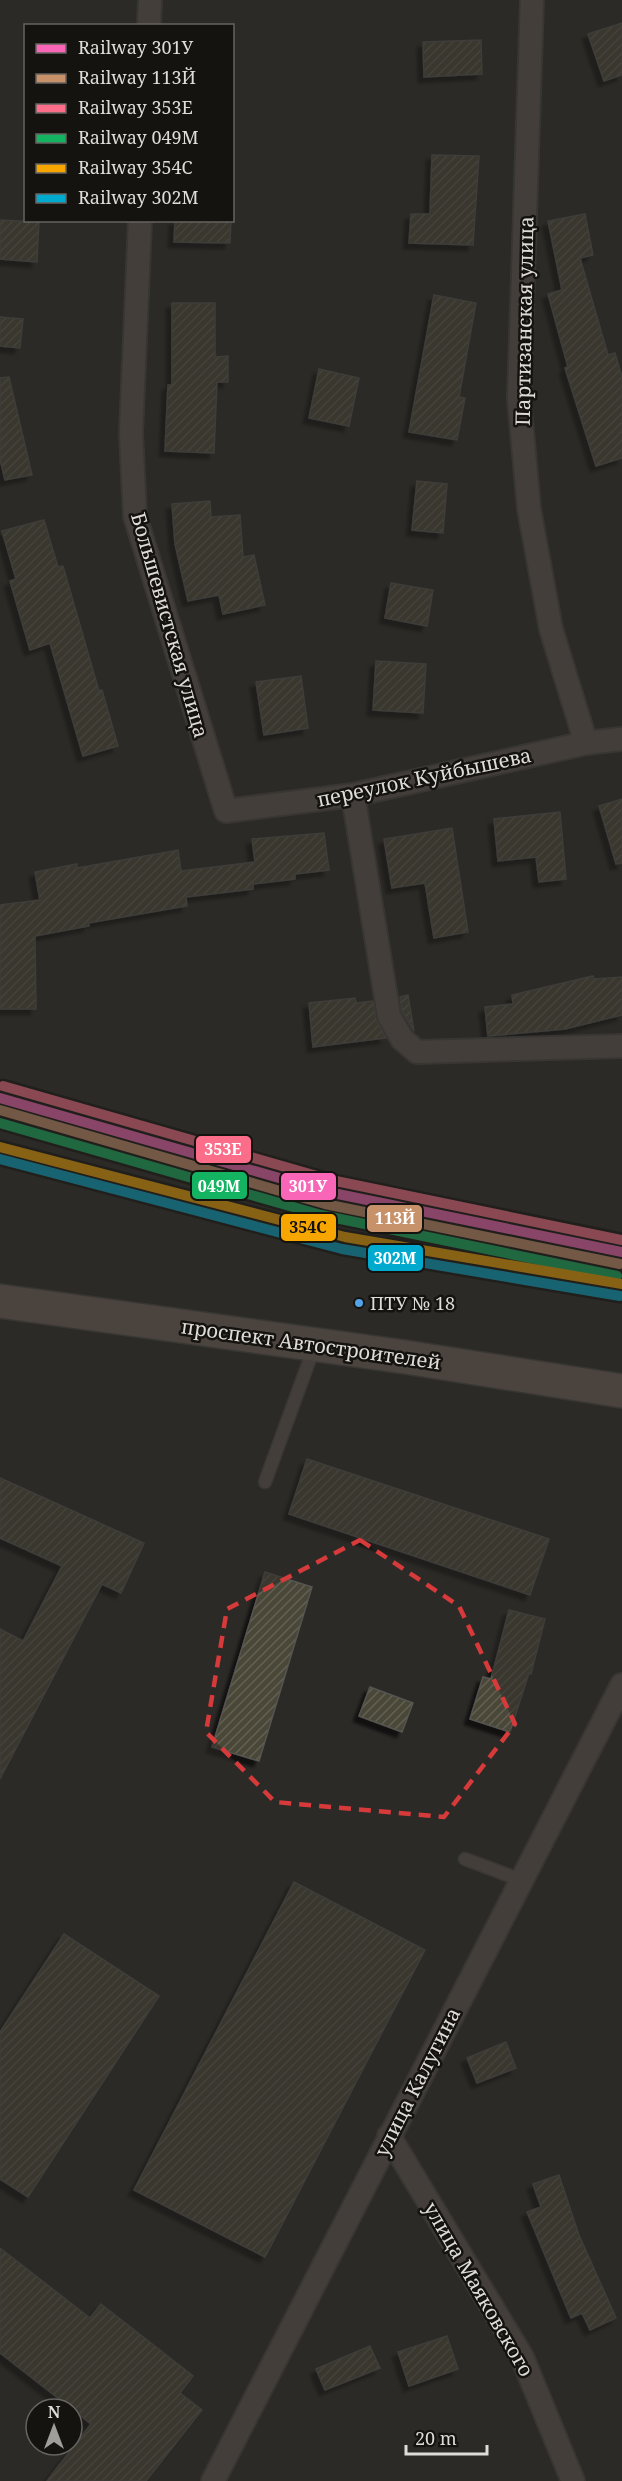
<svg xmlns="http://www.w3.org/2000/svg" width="622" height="2481" viewBox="0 0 622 2481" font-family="'Noto Serif',serif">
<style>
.building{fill:url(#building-hatch);stroke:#555451;stroke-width:1.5;filter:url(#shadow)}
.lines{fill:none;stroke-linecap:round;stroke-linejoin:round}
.service-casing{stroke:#484644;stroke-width:15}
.minor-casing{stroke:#484644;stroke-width:26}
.trunk-casing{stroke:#484644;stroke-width:36}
.service{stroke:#625752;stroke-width:12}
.minor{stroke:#625752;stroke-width:22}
.trunk{stroke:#70625b;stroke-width:33}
.rail-1-casing{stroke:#151310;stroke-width:15}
.rail-2-casing{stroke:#151310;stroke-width:15}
.rail-3-casing{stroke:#151310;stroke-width:15}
.rail-4-casing{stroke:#151310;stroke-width:15}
.rail-5-casing{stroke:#151310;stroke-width:15}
.rail-6-casing{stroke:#151310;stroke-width:15}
.rail-1{stroke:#fa66b7;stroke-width:10}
.rail-2{stroke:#c7916a;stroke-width:10}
.rail-3{stroke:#fb6d88;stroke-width:10}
.rail-4{stroke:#13b361;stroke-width:10}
.rail-5{stroke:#f7a600;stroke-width:10}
.rail-6{stroke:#00a9ce;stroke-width:10}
.marked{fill:none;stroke:#d73a3a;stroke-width:4.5;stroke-dasharray:12 8;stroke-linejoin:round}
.bus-dot{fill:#53a3e8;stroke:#151310;stroke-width:2}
.labels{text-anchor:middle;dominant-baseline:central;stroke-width:5;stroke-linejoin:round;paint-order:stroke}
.bus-label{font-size:18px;fill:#dfdcd8;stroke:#151310;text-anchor:start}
.street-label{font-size:20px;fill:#dfdcd8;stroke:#151310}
.line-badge{stroke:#151310;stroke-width:2}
.badge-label{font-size:16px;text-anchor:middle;font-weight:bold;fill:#fff}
.pale-badge-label{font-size:16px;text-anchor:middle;font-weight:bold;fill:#111}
</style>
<defs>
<pattern id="building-hatch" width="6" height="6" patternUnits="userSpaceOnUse" patternTransform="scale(1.5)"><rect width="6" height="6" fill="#4a4737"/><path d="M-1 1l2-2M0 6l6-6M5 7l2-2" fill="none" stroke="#646153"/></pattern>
<filter id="shadow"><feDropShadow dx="-5.5" dy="5.5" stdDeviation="1.5" flood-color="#0009"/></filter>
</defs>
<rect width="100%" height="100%" fill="#2c2a27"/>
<!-- building -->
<g class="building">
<path d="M622,23v52l-18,6 -16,-47z"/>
<path d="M481,40l1,34 -58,3 -1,-35z"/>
<path d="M432,155l47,1 -6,89 -64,-2 2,-29h19z"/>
<path d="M585,214l8,41 -13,3 28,97 7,-2 7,24v81l-26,8 -31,-98 3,-1 -20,-73 14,-4 -14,-69z"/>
<path d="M0,220l39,2 -2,40 -37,-3z"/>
<path d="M175,220h56l-1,23 -56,-1z"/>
<path d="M434,295l42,8 -17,94 6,1 -8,42 -48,-8z"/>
<path d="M172,303h43v54l13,-1v26h-11l-3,71 -49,-2 3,-66h4z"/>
<path d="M0,317l23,2 -3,29 -20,-2z"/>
<path d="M319,369l40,9 -10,48 -40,-8z"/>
<path d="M9,377l23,98 -27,5 -5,-21v-81z"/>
<path d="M417,481l30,3 -4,49 -31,-3z"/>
<path d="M210,501l1,16 29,-2 3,42 11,-2 11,50 -42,9 -4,-19 -31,6 -13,-57 -3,-40z"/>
<path d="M44,520l14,47 5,-1 36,125 3,-1 16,56 -35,10 -33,-113 -20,7 -20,-69 6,-2 -14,-48z"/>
<path d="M391,583l42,7 -6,36 -42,-8z"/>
<path d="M376,661l50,3 -3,49 -50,-3z"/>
<path d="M301,676l7,52 -44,7 -8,-53z"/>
<path d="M622,799v64l-6,1 -17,-58z"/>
<path d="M560,812l6,67 -27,3 -3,-25 -38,4 -4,-42z"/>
<path d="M452,828l16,104 -34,6 -9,-55 -33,5 -8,-49z"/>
<path d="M324,833l5,37 -34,4v5l-42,5v5l-67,8 1,9 -99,17 1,3 -54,10 1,73h-36v-104l40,-5 -5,-28 42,-8v4l101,-18 3,21 74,-9 -3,-23z"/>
<path d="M593,976l1,3 28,-2v38l-57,14 -77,7 -3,-29 28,-3 -1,-9z"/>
<path d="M408,995l6,36 -12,-20 -2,-14z"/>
<path d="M355,998l1,5 17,-2 4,21 9,16 -73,9 -4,-44z"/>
<path d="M307,1459l242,80 -19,56 -241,-81z"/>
<path d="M0,1478l144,65 -23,50 -19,-9 -102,195v-150l23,12 39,-75 -62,-28z"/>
<path d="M265,1572l47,15 -53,174 -47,-14z"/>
<path d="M509,1610l36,9 -14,55 -2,-1 -19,59 -40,-13 13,-42 8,2z"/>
<path d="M370,1687l43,16 -11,29 -43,-16z"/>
<path d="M294,1882l131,68 -160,307 -131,-67z"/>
<path d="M64,1934l95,62 -131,201 -28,-18v-147z"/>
<path d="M506,2042l10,26 -39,15 -10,-25z"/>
<path d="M559,2175l20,60 37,83 -26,12 -8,-17 -11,5 -44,-106 14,-5 -8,-23z"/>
<path d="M0,2248l90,70 11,-14 92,72 -13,17 22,17 -56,71h-99l44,-57 -91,-71z"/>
<path d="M447,2336l11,33 -49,17 -11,-34z"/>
<path d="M370,2346l10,22 -55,22 -9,-21z"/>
</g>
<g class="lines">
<defs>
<g id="service">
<path d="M265,1482l50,-137"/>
<path d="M465,1859l56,21"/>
</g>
<g id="minor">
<path d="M532,0l-13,398 10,111 22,120 35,114"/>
<path d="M149,26l1,-26"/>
<path d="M140,220l-9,213 4,83 91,295 127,-16 233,-52 36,-4"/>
<path d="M353,795l36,221 13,23 15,13 205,-6"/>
<path d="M389,2136l133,221 51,124"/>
<path d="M213,2481l409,-796"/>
</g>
<path id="trunk" d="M0,1301l405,56 217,34"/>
</defs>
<!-- service casing -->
<use href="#service" class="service-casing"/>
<!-- minor casing -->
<use href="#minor" class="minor-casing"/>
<!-- trunk casing -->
<use href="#trunk" class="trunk-casing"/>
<!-- service -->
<use href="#service" class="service"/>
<!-- minor -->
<use href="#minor" class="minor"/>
<!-- trunk -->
<use href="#trunk" class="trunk"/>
<defs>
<path id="rail-1" d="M0,1098l328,94 294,60"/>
<path id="rail-2" d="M0,1110l325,94 295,60"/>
<path id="rail-3" d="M3,1086l328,94 291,60"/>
<path id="rail-4" d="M0,1123l321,92 296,61"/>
<path id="rail-5" d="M0,1147l345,90 277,47"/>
<path id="rail-6" d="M0,1159l342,90 278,47"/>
</defs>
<!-- rail-1 casing -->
<use href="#rail-1" class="rail-1-casing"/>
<!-- rail-2 casing -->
<use href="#rail-2" class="rail-2-casing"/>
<!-- rail-3 casing -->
<use href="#rail-3" class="rail-3-casing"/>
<!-- rail-4 casing -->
<use href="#rail-4" class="rail-4-casing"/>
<!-- rail-5 casing -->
<use href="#rail-5" class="rail-5-casing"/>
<!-- rail-6 casing -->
<use href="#rail-6" class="rail-6-casing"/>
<!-- rail-1 -->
<use href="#rail-1" class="rail-1"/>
<!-- rail-2 -->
<use href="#rail-2" class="rail-2"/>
<!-- rail-3 -->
<use href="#rail-3" class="rail-3"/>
<!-- rail-4 -->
<use href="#rail-4" class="rail-4"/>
<!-- rail-5 -->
<use href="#rail-5" class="rail-5"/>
<!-- rail-6 -->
<use href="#rail-6" class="rail-6"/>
</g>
<!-- marked area -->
<path d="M0 0H622V2481H0ZM360,1540l99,66 56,118 -71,93 -169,-15 -69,-70 21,-123z" fill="#2c2a27" fill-opacity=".55" fill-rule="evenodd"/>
<path class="marked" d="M360,1540l99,66 56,118 -71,93 -169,-15 -69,-70 21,-123z"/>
<!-- markers -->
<circle class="bus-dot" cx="359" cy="1303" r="5"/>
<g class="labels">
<!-- bus labels -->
<g class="bus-label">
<text x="370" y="1303">ПТУ № 18</text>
</g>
<!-- street labels -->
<g class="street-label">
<text transform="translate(524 321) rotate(-89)">Партизанская улица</text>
<text transform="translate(170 625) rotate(74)">Большевистская улица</text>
<text transform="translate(424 777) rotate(-12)">переулок Куйбышева</text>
<text transform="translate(311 1344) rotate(8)">проспект Автостроителей</text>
<text transform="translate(417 2082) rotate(-63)">улица Калугина</text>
<text transform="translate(479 2289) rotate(60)">улица Маяковского</text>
</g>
</g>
<g class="line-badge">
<rect x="195" y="1135" width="57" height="29" rx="6" fill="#fb6d88"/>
<rect x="191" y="1171" width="57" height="29" rx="6" fill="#13b361"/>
<rect x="280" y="1172" width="57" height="29" rx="6" fill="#fa66b7"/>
<rect x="366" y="1204" width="57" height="29" rx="6" fill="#c7916a"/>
<rect x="280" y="1213" width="57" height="29" rx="6" fill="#f7a600"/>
<rect x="367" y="1244" width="57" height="28" rx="6" fill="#00a9ce"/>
</g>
<g class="badge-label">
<text x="223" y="1155">353Е</text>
<text x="219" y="1192">049М</text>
<text x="308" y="1192">301У</text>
<text x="395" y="1224">113Й</text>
<text x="395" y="1264">302М</text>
</g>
<g class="pale-badge-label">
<text x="308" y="1233">354С</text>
</g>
<!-- legend -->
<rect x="24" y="24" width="210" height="198" fill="#151310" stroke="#666360" stroke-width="1.5"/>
<rect x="36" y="44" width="30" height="9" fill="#fa66b7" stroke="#666360" stroke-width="1.5"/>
<text x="78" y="54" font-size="18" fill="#dfdcd8">Railway 301У</text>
<rect x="36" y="74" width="30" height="9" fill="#c7916a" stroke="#666360" stroke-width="1.5"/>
<text x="78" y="84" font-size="18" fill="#dfdcd8">Railway 113Й</text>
<rect x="36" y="104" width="30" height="9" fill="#fb6d88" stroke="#666360" stroke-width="1.5"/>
<text x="78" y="114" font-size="18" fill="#dfdcd8">Railway 353Е</text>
<rect x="36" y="134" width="30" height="9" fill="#13b361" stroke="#666360" stroke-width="1.5"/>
<text x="78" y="144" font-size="18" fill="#dfdcd8">Railway 049М</text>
<rect x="36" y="164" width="30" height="9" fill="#f7a600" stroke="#666360" stroke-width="1.5"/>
<text x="78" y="174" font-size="18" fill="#dfdcd8">Railway 354С</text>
<rect x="36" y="194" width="30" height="9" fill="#00a9ce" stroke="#666360" stroke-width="1.5"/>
<text x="78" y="204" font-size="18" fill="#dfdcd8">Railway 302М</text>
<!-- north arrow -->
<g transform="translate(54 2427)"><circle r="28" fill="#151310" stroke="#666360" stroke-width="1.5"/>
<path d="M0-4.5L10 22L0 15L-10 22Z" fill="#a09e9a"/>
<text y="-9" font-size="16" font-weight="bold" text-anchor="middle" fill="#dfdcd8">N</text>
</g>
<!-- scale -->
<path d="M406 2445v9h81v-9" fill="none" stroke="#dfdcd8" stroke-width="3"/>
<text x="415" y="2445" font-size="18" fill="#dfdcd8" stroke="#151310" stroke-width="4.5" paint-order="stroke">20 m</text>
</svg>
